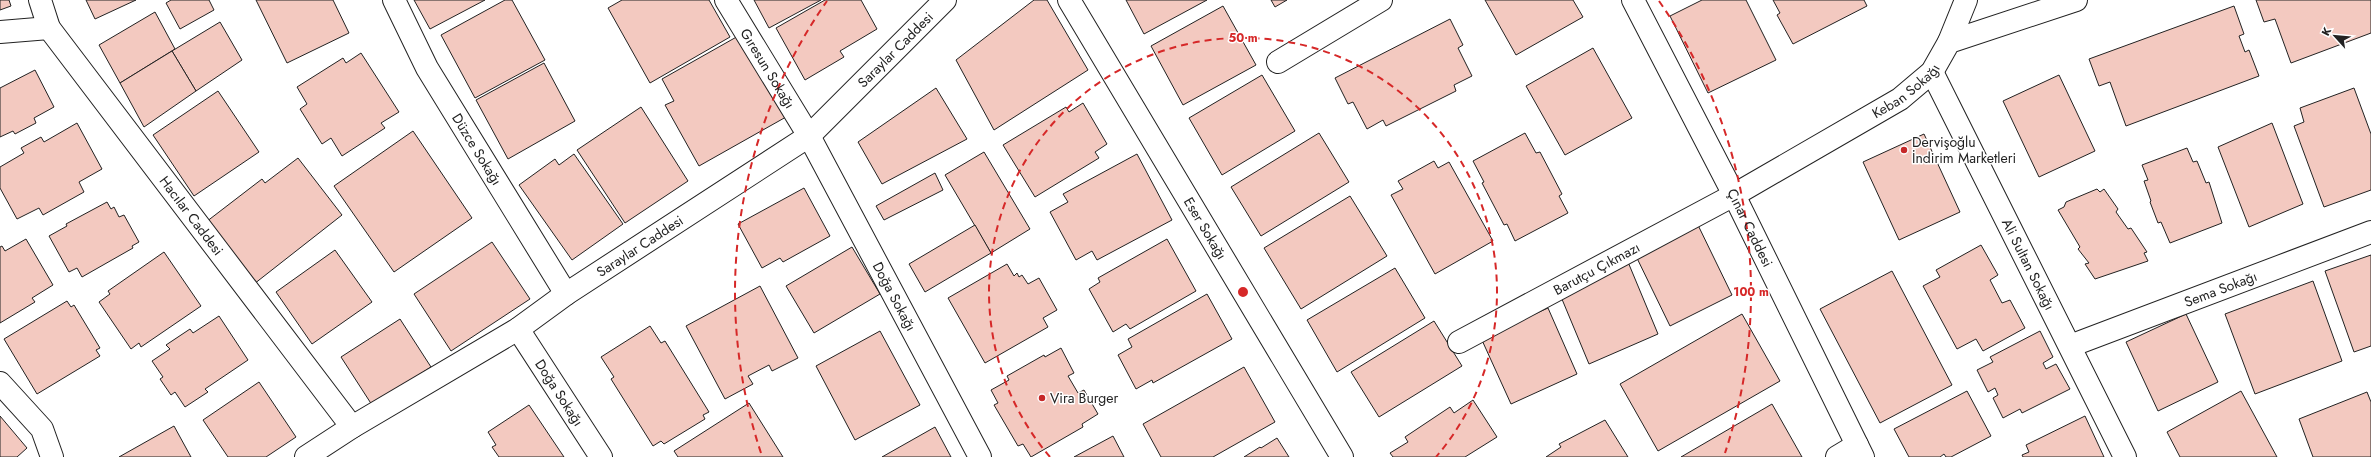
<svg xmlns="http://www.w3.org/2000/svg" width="2371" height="457" viewBox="0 0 2371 457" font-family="Jost,sans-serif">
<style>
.building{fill:#f3c9c0;stroke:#222}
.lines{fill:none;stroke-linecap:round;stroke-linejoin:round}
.minor-casing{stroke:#222;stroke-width:24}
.minor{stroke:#fff;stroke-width:22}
.ring{fill:none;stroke:#d62828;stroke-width:2;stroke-dasharray:7 5}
.poi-dot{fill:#c62828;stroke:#fff;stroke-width:1.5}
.labels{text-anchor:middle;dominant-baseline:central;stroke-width:3;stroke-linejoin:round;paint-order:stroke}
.street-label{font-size:14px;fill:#222;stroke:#fff}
.poi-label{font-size:14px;fill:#222;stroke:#fff;text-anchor:start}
.centre{fill:#d62828;stroke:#fff;stroke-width:2}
.ring-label{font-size:12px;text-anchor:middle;font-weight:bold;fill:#d62828;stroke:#fff;stroke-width:3;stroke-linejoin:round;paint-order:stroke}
</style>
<rect width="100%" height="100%" fill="#fff"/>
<!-- building -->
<g class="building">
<path d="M0,0h9l2,6 -11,4z"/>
<path d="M86,0h50l-41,19z"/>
<path d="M171,0h38l5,10 -34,19 -14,-26z"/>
<path d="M256,0h77l16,33 -62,30z"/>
<path d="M414,0h71l-55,29z"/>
<path d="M505,0h7l33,60 -70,38 -34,-63z"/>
<path d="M622,0h87l21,37 -80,46 -42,-75z"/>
<path d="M754,0h67l-52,28z"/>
<path d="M825,0h36l16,29 -37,22 4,6 -39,23 -29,-52z"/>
<path d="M1034,0h13l41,70 -94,60 -38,-70z"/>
<path d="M1126,0h81l-63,34z"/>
<path d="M1271,0h16l-12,7z"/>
<path d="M1485,0h88l10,17 -67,38z"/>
<path d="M1702,0h44l30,60 -68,33 -38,-77z"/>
<path d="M1773,0h91l3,6 -74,38 -16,-29 3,-2z"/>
<path d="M2256,0h115v33l-80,30 -16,-44 -11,3z"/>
<path d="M1223,6l33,59 -73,40 -32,-59z"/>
<path d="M2234,6l10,28 -5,2 6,16 4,-2 10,26 -133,50 -16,-44 -11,4 -10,-27z"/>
<path d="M155,12l20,37 -55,34 -21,-38z"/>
<path d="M1450,19l13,26 -5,3 14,28 -18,9 2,6 -70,35 -3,-6 -16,9 -14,-27 -5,2 -13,-26z"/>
<path d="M220,22l22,38 -46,31 -24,-40z"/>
<path d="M740,35l46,82 -87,49 -34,-61 9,-4 -12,-22z"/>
<path d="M1593,48l39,70 -67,37 -39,-69z"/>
<path d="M172,51l24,40 -52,36 -24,-44z"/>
<path d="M361,53l38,59 -18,11 4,5 -43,28 -11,-18 -9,6 -22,-35 7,-5 -10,-17 46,-29 3,5z"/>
<path d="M544,63l31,58 -67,38 -32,-59z"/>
<path d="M35,70l19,37 -20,11 2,5 -21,11 -2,-3 -13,6v-49z"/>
<path d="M1262,75l33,56 -73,44 -33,-57z"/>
<path d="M2059,75l36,76 -56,26 -36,-76z"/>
<path d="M936,88l31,51 -85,45 -24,-42z"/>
<path d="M2354,88l17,46v56l-47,17 -30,-81 10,-4 -4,-14z"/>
<path d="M218,91l41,61 -65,44 -41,-61z"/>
<path d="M1083,103l24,41 -12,8 4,6 -64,39 -32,-52 63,-38 3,5z"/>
<path d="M641,107l47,74 -63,42 -48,-73z"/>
<path d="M77,123l25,46 -23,13 5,10 -41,23 -4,-7 -22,11 -17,-31v-21l24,-14 -3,-5 20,-11 3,5z"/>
<path d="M2272,123l31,81 -54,23 -31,-80z"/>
<path d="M413,131l59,87 -78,54 -60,-86z"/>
<path d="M1319,133l30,49 -88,54 -30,-49z"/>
<path d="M1525,133l11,20 4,-1 22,42 -3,2 9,17 -53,28 -8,-17 -3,1 -22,-42 2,-1 -11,-21z"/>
<path d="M1924,134l36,78 -61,28 -36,-78z"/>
<path d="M2187,148l6,14 4,-1 9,22 3,-1 13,41 -52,20 -9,-21 -3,1 -8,-21 1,-1 -7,-20 4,-1 -6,-15z"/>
<path d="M984,152l46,77 -39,24 -46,-78z"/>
<path d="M574,154l49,70 -51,36 -53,-75 36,-26 4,6z"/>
<path d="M1137,154l35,66 -75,40 -5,-9 -16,9 -26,-48 18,-10 -5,-8z"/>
<path d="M298,158l44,57 -88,69 -48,-62 56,-43 3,4z"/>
<path d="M1434,161l4,7 11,-6 44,79 -58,33 -44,-79 12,-6 -5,-8z"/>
<path d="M935,173l8,17 -59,30 -8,-14z"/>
<path d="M804,188l26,48 -47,26 -3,-4 -18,10 -24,-44z"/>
<path d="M2097,189l3,3 4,-3 14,20 -2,3 12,17 3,-1 16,24 -3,1 4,8 -53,18 -10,-15 4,-1 -11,-14 2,-2 -22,-37 6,-3 2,-5z"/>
<path d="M1350,196l37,60 -86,53 -37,-61z"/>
<path d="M107,202l4,7 3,-2 5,10 5,-2 15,27 -7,4 1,2 -51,29 -5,-9 -8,4 -20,-36 18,-10 -1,-2z"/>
<path d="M1696,221l36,74 -62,31 -36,-74z"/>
<path d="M975,225l16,28 -66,39 -16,-28z"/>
<path d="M26,239l27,46 -21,13 3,4 -35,21v-76l2,-1 3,5z"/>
<path d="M1167,239l29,52 -66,38 -4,-5 -13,8 -24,-43 11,-7 -2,-4z"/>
<path d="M492,242l38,57 -79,52 -37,-57z"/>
<path d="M1981,245l17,30 -8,5 12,23 8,-3 15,28 -42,23 -7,-12 -19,10 -34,-63 17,-9 -4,-7z"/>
<path d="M852,247l28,47 -66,39 -28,-47z"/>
<path d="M335,250l37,52 -60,42 -36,-52z"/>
<path d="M164,252l37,54 -60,41 -2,-4 -8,6 -32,-47 11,-8 -2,-3z"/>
<path d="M2371,255v91l-17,6 -29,-81z"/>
<path d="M1628,262l30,72 -69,30 -30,-72z"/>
<path d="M1007,264l7,12 3,-3 2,4 3,-2 6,9 11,-6 18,32 -14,8 5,9 -63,36 -37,-65z"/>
<path d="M1395,268l30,50 -88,54 -30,-52z"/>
<path d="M1892,271l60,114 -72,38 -60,-114z"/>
<path d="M2313,281l29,80 -87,33 -30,-80z"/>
<path d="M760,286l38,72 -26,13 -3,-6 -21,11 5,8 -28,15 -39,-73z"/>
<path d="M1207,294l25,45 -79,44 -1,-3 -16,9 -18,-34 14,-8 -4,-8z"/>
<path d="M67,301l4,6 3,-2 26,43 -4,2 4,6 -63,38 -33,-55z"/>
<path d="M1548,308l29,66 -66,30 -30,-66z"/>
<path d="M1742,314l38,67 -122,70 -38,-67z"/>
<path d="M2186,314l32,68 -60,29 -32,-69z"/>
<path d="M219,316l29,44 -43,29 3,3 -23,15 -10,-15 -4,3 -11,-16 3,-2 -11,-16 18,-12 -4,-4 24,-16 3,4z"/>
<path d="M400,319l31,48 -59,38 -31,-48z"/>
<path d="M1434,321l28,45 -83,51 -28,-45z"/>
<path d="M650,326l11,17 4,-2 44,71 -6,3 2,4 -41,25 -3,-3 -8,5 -42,-67 3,-2 -13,-20z"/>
<path d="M880,331l40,74 -65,35 -39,-74z"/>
<path d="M2040,331l13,26 -10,6 3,6 10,-5 14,25 -48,24 -2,-4 -17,9 -10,-20 5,-3 -3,-7 -7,4 -11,-22 16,-8 -3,-5z"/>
<path d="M1061,348l13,25 -6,3 10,17 6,-3 14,24 -16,10 1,3 -52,30 -8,-13 -5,2 -24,-41 4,-2 -7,-13 18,-10 -2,-4 37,-21 1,2z"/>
<path d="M1244,367l31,55 -62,35h-52l-18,-33z"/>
<path d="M259,382l37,55 -30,20h-38l-25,-37z"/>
<path d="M1967,391l24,45 -40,21h-5l-2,-3 -4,3h-31l-15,-28z"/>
<path d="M2241,391l36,66h-97l-13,-25z"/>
<path d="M2367,392l4,10v55h-58l-14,-38z"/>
<path d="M1473,400l24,37 -32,20h-72l-3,-4 18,-11 -3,-5 45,-30 4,6z"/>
<path d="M749,403l34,54h-105l-4,-6z"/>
<path d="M1772,404l30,53h-121z"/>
<path d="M529,405l35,52h-65l-7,-10 4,-2 -8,-13z"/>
<path d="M0,416l27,32 -10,9h-17z"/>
<path d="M2085,416l19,41h-81l-1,-2 7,-3 -3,-7z"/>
<path d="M1605,420l23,37h-82l15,-10 -2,-3z"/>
<path d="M174,426l17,31h-72z"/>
<path d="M935,427l16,30h-69z"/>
<path d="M1113,436l11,21h-50z"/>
<path d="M1277,438l12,19h-45l16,-10 1,1z"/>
</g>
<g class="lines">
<defs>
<g id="minor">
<path id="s1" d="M40,0l9,28 303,399"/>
<path id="s2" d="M394,0l33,68 139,226"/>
<path id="s3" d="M726,0l83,136 171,321"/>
<path id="s4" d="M1069,0l273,457"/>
<path id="s5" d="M1633,0l101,195 129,262"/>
<path d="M0,32l49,-4"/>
<path d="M1949,42l17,-42"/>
<path d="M1278,62l103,-62"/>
<path id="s6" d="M1932,72l193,385"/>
<path id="s7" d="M518,329l83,128"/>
<path id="s8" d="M1459,342l275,-147 166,-96 32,-27 17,-30 127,-42"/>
<path id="s9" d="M2070,346l301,-114"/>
<path d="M0,383l42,46 10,28"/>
<path id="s10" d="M306,457l46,-30 166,-98 48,-35 243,-158 136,-136"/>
<path d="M1837,457l20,-12"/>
</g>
</defs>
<!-- minor casing -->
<use href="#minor" class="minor-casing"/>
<!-- minor -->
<use href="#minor" class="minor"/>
</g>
<!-- distance rings -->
<g class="ring">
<path d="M1050 457A254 254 0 1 1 1436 457"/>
<path d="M761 453A508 508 0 0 1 827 1M1659 1A508 508 0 0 1 1725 453"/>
</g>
<!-- markers -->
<g class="poi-dot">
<circle cx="1904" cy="150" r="4"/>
<circle cx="1042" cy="398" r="4"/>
</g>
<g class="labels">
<!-- street labels -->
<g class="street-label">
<text stroke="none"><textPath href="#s10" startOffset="719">Saraylar Caddesi</textPath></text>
<text stroke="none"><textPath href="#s3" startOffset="80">Gıresun Sokağı</textPath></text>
<text stroke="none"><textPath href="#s8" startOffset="513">Keban Sokağı</textPath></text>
<text stroke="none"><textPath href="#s2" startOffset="171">Düzce Sokağı</textPath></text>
<text stroke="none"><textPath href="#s1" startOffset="265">Hacılar Caddesi</textPath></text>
<text stroke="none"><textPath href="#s5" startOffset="256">Çınar Caddesi</textPath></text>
<text stroke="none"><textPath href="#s4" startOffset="266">Eser Sokağı</textPath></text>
<text stroke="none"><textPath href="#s10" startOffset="395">Saraylar Caddesi</textPath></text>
<text stroke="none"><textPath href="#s6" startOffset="215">Ali Sultan Sokağı</textPath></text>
<text stroke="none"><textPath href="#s8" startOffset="156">Barutçu Çıkmazı</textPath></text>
<text stroke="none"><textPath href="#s9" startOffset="161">Sema Sokağı</textPath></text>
<text stroke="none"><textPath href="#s3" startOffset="341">Doğa Sokağı</textPath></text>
<text stroke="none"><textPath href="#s7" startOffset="76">Doğa Sokağı</textPath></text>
</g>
<!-- poi labels -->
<g class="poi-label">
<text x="1912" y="142">Dervişoğlu<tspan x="1912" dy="16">İndirim Marketleri</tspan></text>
<text x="1050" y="398">Vira Burger</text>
</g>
</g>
<circle cx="1243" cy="292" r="6" class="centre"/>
<g class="ring-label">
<text x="1243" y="42">50 m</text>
<text x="1751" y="296">100 m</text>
</g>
<!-- north arrow -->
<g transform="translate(2335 36) rotate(297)" stroke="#ffffff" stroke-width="3" paint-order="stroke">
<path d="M0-3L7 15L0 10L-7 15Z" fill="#222222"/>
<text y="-6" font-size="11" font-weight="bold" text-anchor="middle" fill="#222222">K</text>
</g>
</svg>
